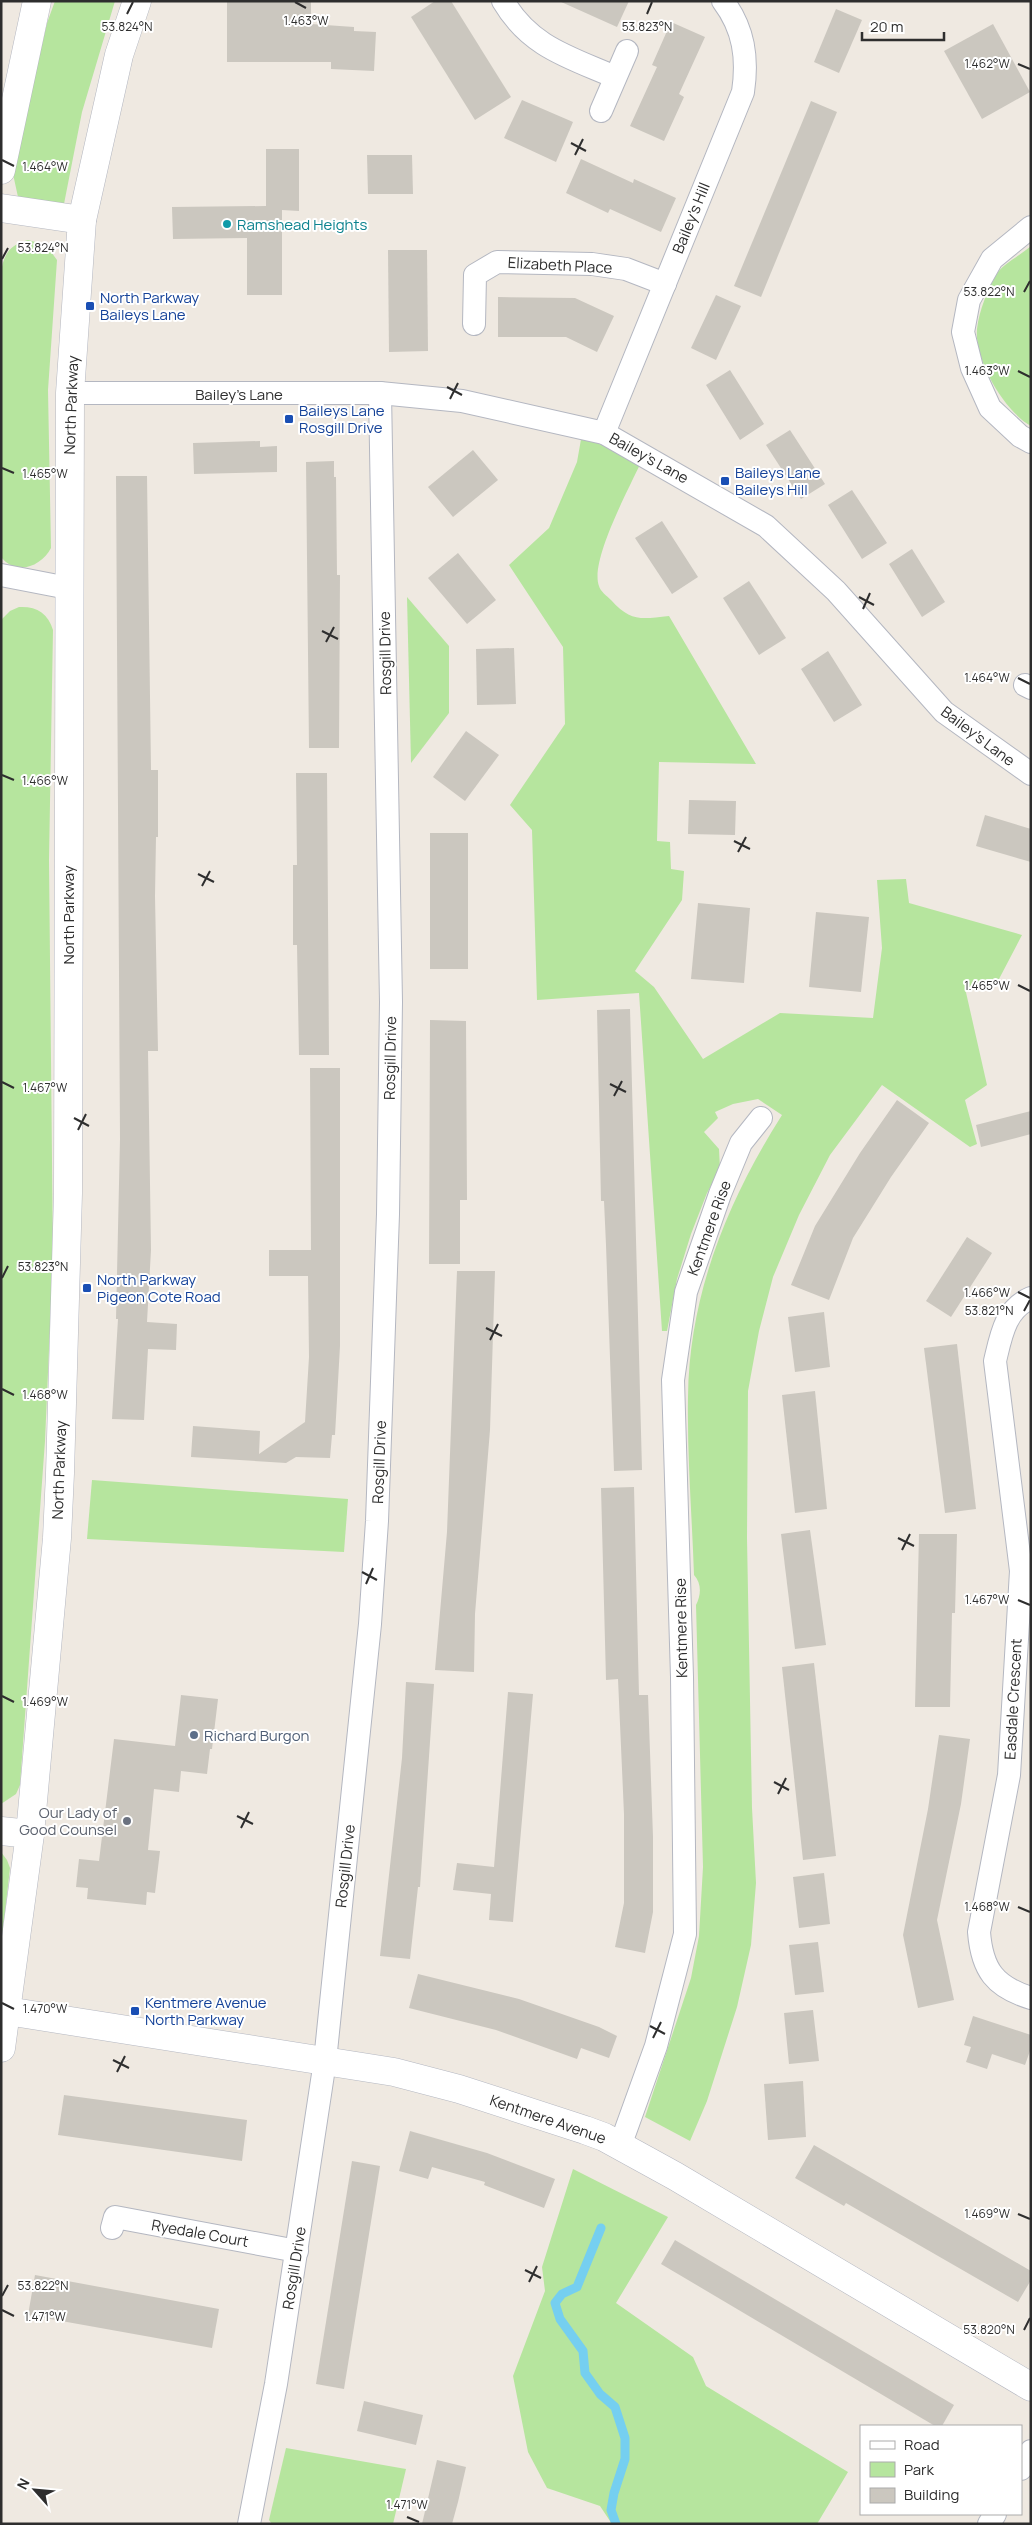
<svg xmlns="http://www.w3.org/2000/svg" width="1032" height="2525" viewBox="0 0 1032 2525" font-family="Manrope,sans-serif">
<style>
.green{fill:#b6e59e}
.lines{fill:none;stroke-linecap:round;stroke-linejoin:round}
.stream{stroke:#75cff0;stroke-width:9}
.building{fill:#cbc7bf}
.street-casing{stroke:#b4b7c1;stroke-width:24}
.secondary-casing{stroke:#b4b7c1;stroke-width:29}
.street{stroke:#fff;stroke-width:22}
.secondary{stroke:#fff;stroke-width:28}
.ticks{fill:none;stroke:#2e2e2e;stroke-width:2}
.culture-dot{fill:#0f9aa8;stroke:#fff;stroke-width:2}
.transit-dot{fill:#1a4fb4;stroke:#fff;stroke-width:2}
.service-dot{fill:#5c6f8a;stroke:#fff;stroke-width:2}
.worship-dot{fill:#6b7280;stroke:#fff;stroke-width:2}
.labels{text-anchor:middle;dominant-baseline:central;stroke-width:4;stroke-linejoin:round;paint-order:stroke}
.street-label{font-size:15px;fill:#2e2e2e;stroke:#fff}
.culture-label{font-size:15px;fill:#0d838f;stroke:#fff;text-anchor:start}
.transit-label{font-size:15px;fill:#164399;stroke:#fff;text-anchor:start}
.service-label{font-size:15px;fill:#4e5e75;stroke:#fff;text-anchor:start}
.worship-label{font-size:15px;fill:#5b616d;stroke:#fff;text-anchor:end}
.ticks-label{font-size:12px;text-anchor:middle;fill:#2e2e2e;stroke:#fff;stroke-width:4;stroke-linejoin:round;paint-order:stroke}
</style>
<rect width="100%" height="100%" fill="#efe9e1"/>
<!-- green -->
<g class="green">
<path d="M55,1h60l-33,111 -19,97 -45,-12 -5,-23 34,-151z"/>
<path d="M28,240l18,5 11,15 -9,130 3,158c-10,19 -35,28 -50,9v-283c2,-19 8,-29 27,-34z"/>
<path d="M1031,246v180c-26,-14 -57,-66 -54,-97 2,-18 11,-41 21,-57 8,-10 23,-17 33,-26z"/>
<path d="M583,428l62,26c-12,27 -56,106 -46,132 1,5 8,10 12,14 20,22 30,19 58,16l87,148 -97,-2 -2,79 13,1 1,27 13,2 -2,29 -47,71 19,16 49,72 77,-46 93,5 9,-70 -5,-68 29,-1 3,24 113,32 -23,44 -34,9 22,97 -22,15 12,44 -7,3 -88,-62 -52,70 -31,60 -26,62 -14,54 -11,60 -1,147 5,270 4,75 -5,62 -14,62 -30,94 -17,40 -45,-24 46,-139 8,-42 4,-69 -7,-262c5,-10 6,-21 -2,-30 -2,-59 -7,-119 -6,-178 1,-103 40,-197 94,-282l-24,-16 -25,5 -18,8 3,6 -14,14 15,17 1,20 -13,24 -16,41 -14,45 -10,52h-5l-23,-338 -102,7 -5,-170 -22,-25 55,-81 -2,-77 -54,-82 40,-37 28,-66z"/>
<path d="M407,597l42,49v67l-38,50z"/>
<path d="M19,607c17,-1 29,6 34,23l-4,230 4,398 -8,183 -25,344 -4,9 -15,10v-1184l9,-9z"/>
<path d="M92,1480l256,19 -4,53 -257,-13z"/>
<path d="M1,1852l6,8 3,8 -9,80z"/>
<path d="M573,2169l95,48 -52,86 77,54 13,29 142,86 -31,52h-205l-12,-18 -53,-18 -19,-36 -15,-76 32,-85 -3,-24z"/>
<path d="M286,2448l120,21 -13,55h-121l-3,-4z"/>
</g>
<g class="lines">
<!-- stream -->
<path class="stream" d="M601,2228l-24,59 -15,7 -7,9 5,16 23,32 2,22 15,21 15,13 10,31v21l-11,34 -3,17 5,14"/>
</g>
<!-- building -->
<g class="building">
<path d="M227,1h84v23l43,3v4l22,1 -2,39 -43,-2v-7h-104z"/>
<path d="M435,1h16l60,96 -36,23 -64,-103z"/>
<path d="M559,1h70l-12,26z"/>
<path d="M836,9l26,11 -23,53 -25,-11z"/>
<path d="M671,22l34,15 -26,57 5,3 -20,44 -34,-15 27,-59 -5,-2z"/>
<path d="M993,24l37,68 -48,27 -38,-68z"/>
<path d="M522,100l51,22 -17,40 -52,-24z"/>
<path d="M811,101l26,11 -76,185 -27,-11z"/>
<path d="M266,149h33v62l-17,-1v85h-35v-57l-74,1 -1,-32 94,-1z"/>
<path d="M367,155h45l1,39h-45z"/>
<path d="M581,159l52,24 1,-4 42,19 -15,34 -51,-23 -2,4 -42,-20z"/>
<path d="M388,250h39l1,101 -39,1z"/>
<path d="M716,295l25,11 -25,54 -25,-12z"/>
<path d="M498,297l77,1 39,18 -17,36 -31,-15h-68z"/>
<path d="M730,370l34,54 -24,16 -34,-55z"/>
<path d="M790,430l35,54 -24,15 -35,-54z"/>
<path d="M260,441v6l17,-1v26l-83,2 -1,-31z"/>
<path d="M473,450l25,30 -45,37 -25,-30z"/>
<path d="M334,461v16h2l1,98h3l-1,173h-30l-3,-286z"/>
<path d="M116,476h31l4,294h7v67h-2l-1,59 3,155h-10l3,199 -4,72 30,2 -1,26 -28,-1 -4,71 -32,-1 6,-100h-2l4,-180z"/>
<path d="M852,490l35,53 -25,16 -34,-54z"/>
<path d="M662,521l36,56 -26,17 -37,-56z"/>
<path d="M912,549l33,53 -23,15 -33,-53z"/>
<path d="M458,553l38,47 -29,24 -39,-46z"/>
<path d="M749,581l37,57 -27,17 -36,-57z"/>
<path d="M514,648l2,56 -39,1 -1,-56z"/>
<path d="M828,651l34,54 -28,17 -33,-53z"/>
<path d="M466,731l33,24 -34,46 -32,-24z"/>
<path d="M296,773h31l2,282h-30l-2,-110h-4v-80h4z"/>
<path d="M689,800l47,1 -1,34 -47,-1z"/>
<path d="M985,815l46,14v33l-55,-16z"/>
<rect x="430" y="833" width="38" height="136"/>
<path d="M698,903l52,5 -6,75 -53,-4z"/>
<path d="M816,912l53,5 -8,75 -52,-5z"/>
<path d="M630,1009l12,461 -28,1 -8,-226 -2,-44h-3l-4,-191z"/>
<path d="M430,1020l36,1 1,179h-7v64h-31z"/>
<path d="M310,1068h30v278l-5,89h-3l-2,23 -34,-1 -10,6 -95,-6 2,-31 67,5 -1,23 46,-32 4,-65 -1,-81h-39v-26h42z"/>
<path d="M897,1100l32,23 -38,54 -38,61 -24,62 -38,-15 24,-59 45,-73z"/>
<path d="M1031,1111v23l-50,13 -5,-22z"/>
<path d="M967,1237l25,16 -41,64 -25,-16z"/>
<path d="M457,1271h38l-5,159 -15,184 -1,58 -39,-2 12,-138z"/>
<path d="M824,1312l6,55 -35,5 -7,-55z"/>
<path d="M957,1344l19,165 -31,4 -21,-165z"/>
<path d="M815,1391l12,118 -32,4 -13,-118z"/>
<path d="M634,1487l5,208h9l5,142v75l-8,41 -30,-6 9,-44v-89l-6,-135 -12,1 -5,-192z"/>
<path d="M810,1530l16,115 -31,4 -14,-115z"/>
<path d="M919,1534h38l-2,79h-3l-2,94h-35z"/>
<path d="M814,1663l22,193 -33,4 -21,-193z"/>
<path d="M406,1682l28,2 -14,203h-2l-8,72 -30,-3 22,-198z"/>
<path d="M508,1692l25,2 -20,228 -24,-2 2,-26 -38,-4 4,-27 37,4z"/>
<path d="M181,1695l37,4 -6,50h-2l-3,25 -26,-3 -2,21 -25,-3 -6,61 12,1 -5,42 -8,-1 -1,13 -59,-6 1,-11 -12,-1 3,-28 20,2 15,-122 61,7z"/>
<path d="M939,1735l31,4 -9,65 -24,116 17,80 -36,8 -15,-73 25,-126z"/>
<path d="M824,1873l6,51 -31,4 -6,-51z"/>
<path d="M818,1942l6,50 -29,3 -6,-50z"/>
<path d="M418,1974l101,25 80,28 18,9 -8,22 -28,-10 -4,11 -81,-29 -87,-22z"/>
<path d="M813,2010l6,51 -30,3 -5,-51z"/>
<path d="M973,2016l58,19v13l-6,17 -33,-11 -5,15 -21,-7 5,-15 -7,-2z"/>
<path d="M803,2081l3,56 -38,3 -4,-56z"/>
<path d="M64,2095l183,25 -5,41 -184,-26z"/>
<path d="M410,2131l77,22 68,26 -11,29 -60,-23 1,-3 -53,-15 -4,12 -29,-8z"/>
<path d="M814,2145l217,126v9l-13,22 -172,-99 -2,3 -49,-28z"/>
<path d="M352,2161l28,5 -36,223 -28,-5z"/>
<path d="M675,2240l279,165 -12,21h-7l-274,-162z"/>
<path d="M35,2275l184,34 -7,39 -184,-33z"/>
<path d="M364,2401l59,14 -7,30 -59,-14z"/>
<path d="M437,2460l29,7 -8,35 -6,22h-30z"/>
</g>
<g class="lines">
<defs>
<g id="street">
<path d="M503,1c27,46 66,56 112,76"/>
<path d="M601,111l26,-60"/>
<path d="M1031,227l-39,32 -23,41 -6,32 9,36 18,40 30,28 11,6"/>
<path d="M474,324l1,-49 22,-13 95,2 34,5 39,15"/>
<path d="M70,393h310l82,8 142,32 162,93 70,65 108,121 87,62"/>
<path d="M604,433l139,-341c5,-34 1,-63 -20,-91"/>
<path d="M1,575l67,13"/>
<path d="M1025,685l6,3"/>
<path d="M1031,1298c-26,11 -30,38 -36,63l26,210 -12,204 -30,157c3,38 16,55 52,66"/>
<path d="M620,2146l36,-100 29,-112 -3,-257 -9,-297 13,-88 34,-98 21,-51 20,-25"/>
<path d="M112,2228l3,-11 182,34"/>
<path d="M1021,2469l10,-18"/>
<path d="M249,2524l27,-140 49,-323 45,-437 7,-103 11,-307 3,-212 -11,-609"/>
<path d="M989,2524l6,-10"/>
</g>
<g id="secondary">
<path d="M1,170l36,-169"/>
<path d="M1,208l81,12"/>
<path d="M1,1831l29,3"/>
<path d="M7,2011l387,61 65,17 126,41 19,7 71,39 356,211"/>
<path d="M1,2048l29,-214 27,-296 3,-65 8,-280 2,-800 12,-173 37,-165 18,-54"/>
</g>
</defs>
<!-- street casing -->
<use href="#street" class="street-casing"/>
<!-- secondary casing -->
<use href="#secondary" class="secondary-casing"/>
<!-- street -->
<use href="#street" class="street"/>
<!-- secondary -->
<use href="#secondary" class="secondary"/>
</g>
<!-- ticks -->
<path class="ticks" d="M295,2l11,6M127,14l6,-12M647,14l5,-12M1018,64l12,5M571,143l15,8M575,155l8,-16M2,160l12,6M2,259l6,-11M1024,292l6,-11M1018,371l12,6M447,387l15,8M450,399l8,-16M2,468l12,5M859,597l15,8M863,609l7,-16M322,631l16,8M326,642l8,-15M1018,678l12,6M2,775l12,5M734,841l16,8M738,852l8,-15M198,874l16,8M202,886l8,-15M1018,985l12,6M2,1082l12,6M610,1084l16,8M614,1096l8,-15M74,1118l15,8M78,1130l8,-16M2,1278l6,-12M1018,1292l12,6M1024,1311l6,-11M486,1328l16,8M490,1340l8,-16M2,1389l12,6M898,1538l16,8M902,1550l8,-16M362,1572l15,8M366,1584l7,-16M1018,1600l12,5M2,1696l12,6M774,1782l15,8M778,1794l8,-16M237,1816l16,8M241,1828l8,-16M1018,1907l12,5M2,2003l12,6M650,2026l15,8M653,2038l8,-16M113,2060l16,8M117,2072l8,-16M1018,2214l12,5M525,2270l16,8M529,2282l8,-16M2,2296l6,-11M2,2310l12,6M1024,2330l6,-12M407,2517l12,5"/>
<!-- markers -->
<circle class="culture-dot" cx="227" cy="224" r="5"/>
<g class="transit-dot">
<rect x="85" y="301" width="10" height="10" rx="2.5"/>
<rect x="284" y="414" width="10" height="10" rx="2.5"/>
<rect x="720" y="476" width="10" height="10" rx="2.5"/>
<rect x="82" y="1283" width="10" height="10" rx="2.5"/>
<rect x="130" y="2006" width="10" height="10" rx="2.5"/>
</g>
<circle class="service-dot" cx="194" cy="1735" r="5"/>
<circle class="worship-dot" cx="127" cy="1821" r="5"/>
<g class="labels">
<!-- street labels -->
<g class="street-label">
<text transform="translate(691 218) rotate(-68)">Bailey's Hill</text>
<text transform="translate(560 265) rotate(3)">Elizabeth Place</text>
<text x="239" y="394">Bailey's Lane</text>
<text transform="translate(71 405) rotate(-88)">North Parkway</text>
<text transform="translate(649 458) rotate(29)">Bailey's Lane</text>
<text transform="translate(385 653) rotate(-91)">Rosgill Drive</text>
<text transform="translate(978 736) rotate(37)">Bailey's Lane</text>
<text transform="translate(68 915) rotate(-90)">North Parkway</text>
<text transform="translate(390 1058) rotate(-89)">Rosgill Drive</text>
<text transform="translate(709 1228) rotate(-70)">Kentmere Rise</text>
<text transform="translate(379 1462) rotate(-88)">Rosgill Drive</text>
<text transform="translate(59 1470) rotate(-88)">North Parkway</text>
<text transform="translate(681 1628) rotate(-91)">Kentmere Rise</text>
<text transform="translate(1013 1699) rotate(-87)">Easdale Crescent</text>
<text transform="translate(345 1866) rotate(-84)">Rosgill Drive</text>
<text transform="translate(548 2119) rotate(19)">Kentmere Avenue</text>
<text transform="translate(200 2233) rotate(10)">Ryedale Court</text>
<text transform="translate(294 2268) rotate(-81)">Rosgill Drive</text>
</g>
<!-- culture labels -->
<g class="culture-label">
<text x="237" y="224">Ramshead Heights</text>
</g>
<!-- transit labels -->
<g class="transit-label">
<text x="100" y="297">North Parkway<tspan x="100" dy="17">Baileys Lane</tspan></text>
<text x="299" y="410">Baileys Lane<tspan x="299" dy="17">Rosgill Drive</tspan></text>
<text x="735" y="472">Baileys Lane<tspan x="735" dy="17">Baileys Hill</tspan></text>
<text x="97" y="1279">North Parkway<tspan x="97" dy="17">Pigeon Cote Road</tspan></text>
<text x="145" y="2002">Kentmere Avenue<tspan x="145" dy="17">North Parkway</tspan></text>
</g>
<!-- service labels -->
<g class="service-label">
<text x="204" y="1735">Richard Burgon</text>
</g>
<!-- worship labels -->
<g class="worship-label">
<text x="117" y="1812">Our Lady of<tspan x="117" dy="17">Good Counsel</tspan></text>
</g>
</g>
<g class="ticks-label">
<text x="306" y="25">1.463°W</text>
<text x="127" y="31">53.824°N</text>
<text x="647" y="31">53.823°N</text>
<text x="987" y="68">1.462°W</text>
<text x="45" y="171">1.464°W</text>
<text x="43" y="252">53.824°N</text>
<text x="989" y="296">53.822°N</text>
<text x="987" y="375">1.463°W</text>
<text x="45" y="478">1.465°W</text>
<text x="987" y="682">1.464°W</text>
<text x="45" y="785">1.466°W</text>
<text x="987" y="990">1.465°W</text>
<text x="45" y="1092">1.467°W</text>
<text x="43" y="1271">53.823°N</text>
<text x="987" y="1297">1.466°W</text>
<text x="989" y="1315">53.821°N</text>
<text x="45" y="1399">1.468°W</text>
<text x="987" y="1604">1.467°W</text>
<text x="45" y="1706">1.469°W</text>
<text x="987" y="1911">1.468°W</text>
<text x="45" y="2013">1.470°W</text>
<text x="987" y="2218">1.469°W</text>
<text x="43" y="2290">53.822°N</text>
<text x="45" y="2321">1.471°W</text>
<text x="989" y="2334">53.820°N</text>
<text x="407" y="2509">1.471°W</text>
</g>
<!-- border -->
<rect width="1032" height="2525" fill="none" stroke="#2e2e2e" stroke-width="5"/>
<!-- legend -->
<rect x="860" y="2425" width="162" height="90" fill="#ffffff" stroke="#ababab"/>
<rect x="870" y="2441" width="25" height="8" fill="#ffffff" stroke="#ababab"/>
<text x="904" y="2450" font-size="15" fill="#2e2e2e">Road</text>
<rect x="870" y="2462" width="25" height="15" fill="#b6e59e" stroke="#ababab"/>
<text x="904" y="2475" font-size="15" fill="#2e2e2e">Park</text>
<rect x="870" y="2488" width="25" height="15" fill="#cbc7bf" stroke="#ababab"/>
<text x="904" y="2500" font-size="15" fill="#2e2e2e">Building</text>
<!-- north arrow -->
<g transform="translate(35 2490) rotate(297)" stroke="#ffffff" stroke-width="4" paint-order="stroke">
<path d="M0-4L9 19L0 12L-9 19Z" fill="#2e2e2e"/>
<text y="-8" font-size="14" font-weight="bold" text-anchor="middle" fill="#2e2e2e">N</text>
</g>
<!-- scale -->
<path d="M862 32v8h82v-8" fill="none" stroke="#2e2e2e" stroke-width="2.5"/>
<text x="870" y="32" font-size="15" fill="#2e2e2e" stroke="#ffffff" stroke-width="4" paint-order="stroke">20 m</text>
</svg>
